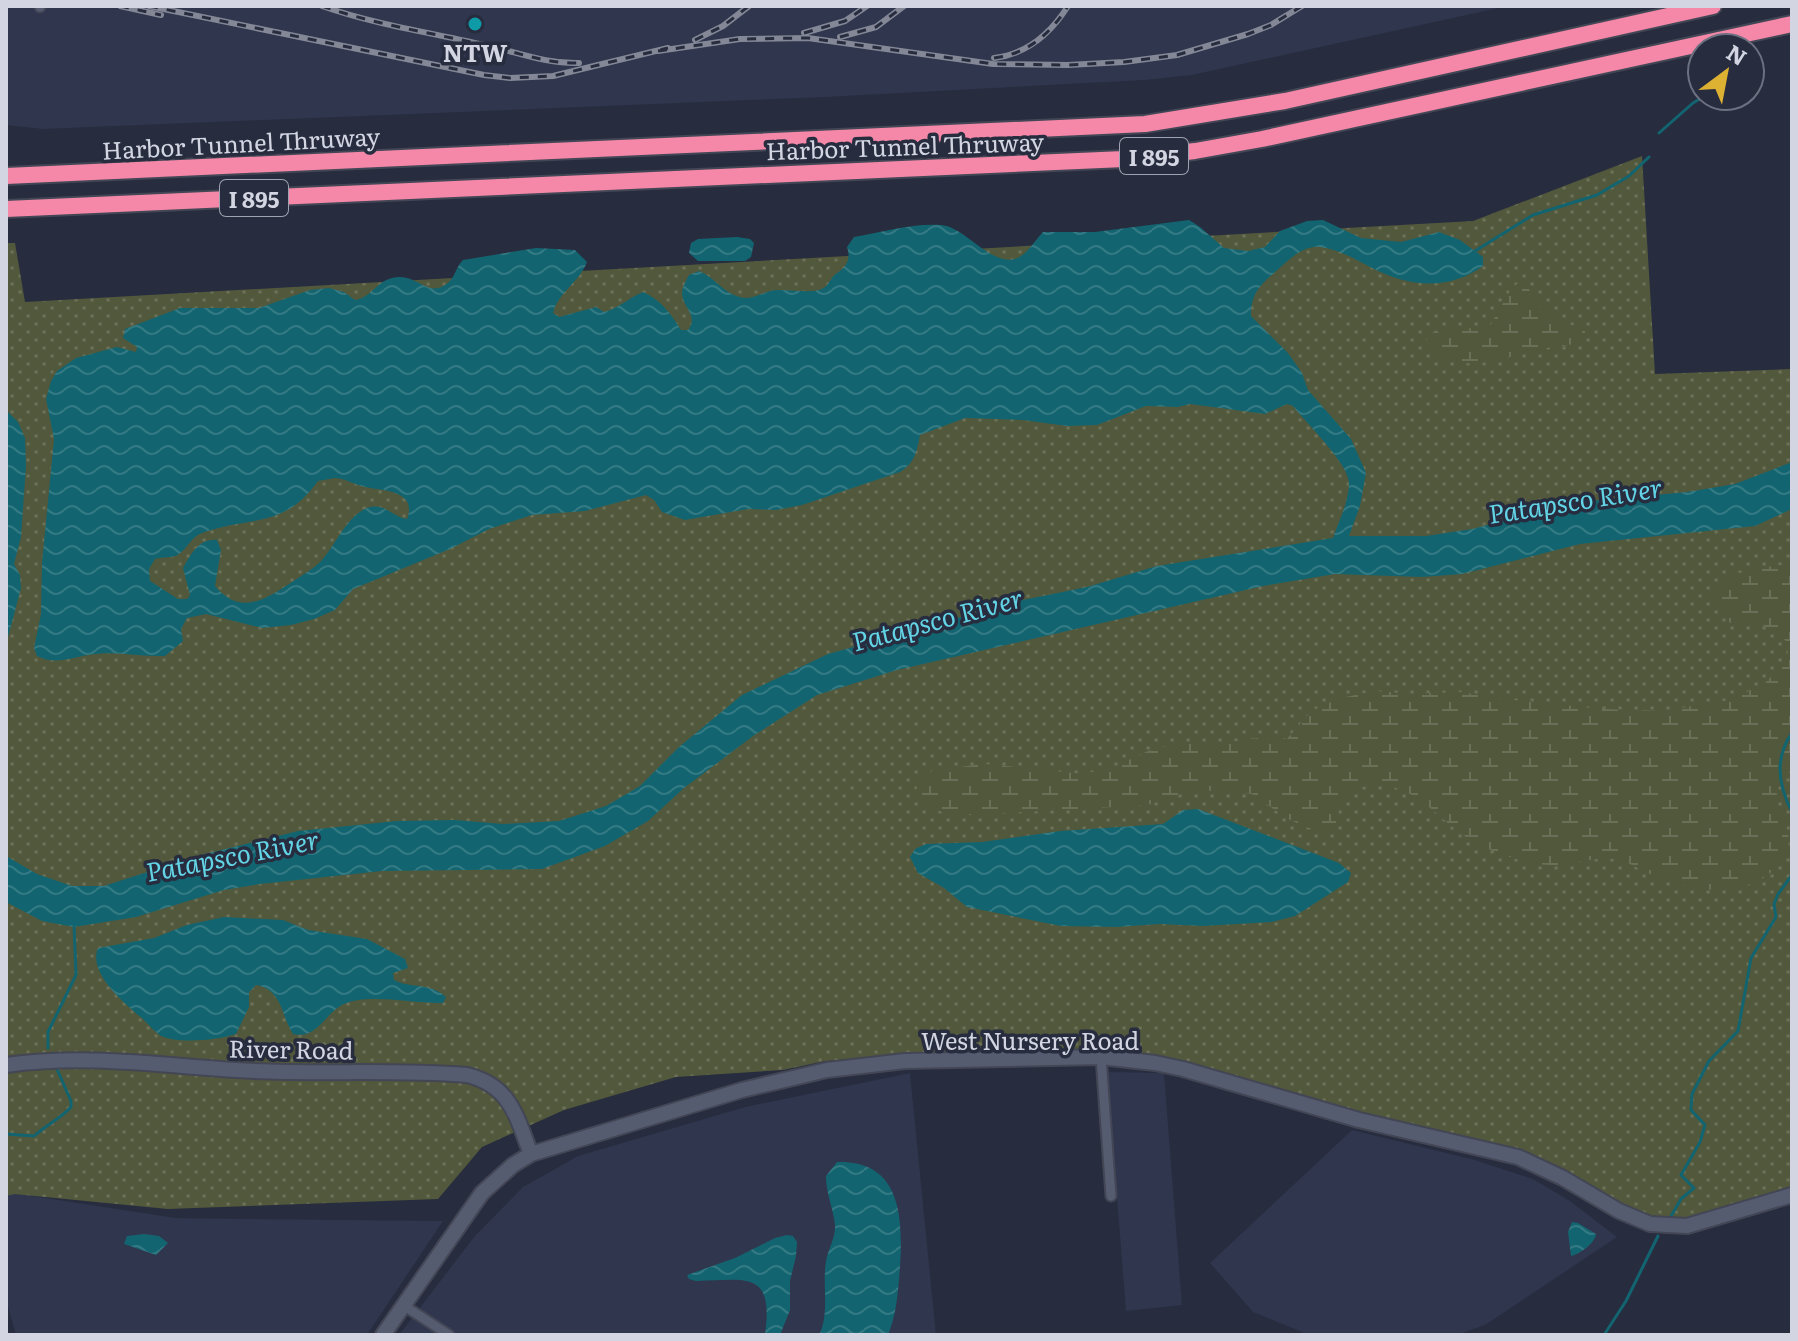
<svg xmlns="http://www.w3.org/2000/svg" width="1798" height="1341" viewBox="0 0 1798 1341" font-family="Literata,serif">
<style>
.built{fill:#2f364d}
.green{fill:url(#green-dots)}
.wetland{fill:url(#wetland-marsh)}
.water{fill:url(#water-waves);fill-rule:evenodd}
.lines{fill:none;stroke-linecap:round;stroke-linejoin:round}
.stream{stroke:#126570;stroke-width:3}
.street-casing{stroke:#434655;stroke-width:13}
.secondary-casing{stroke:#434655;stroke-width:18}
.highway-casing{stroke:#434655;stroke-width:20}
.street{stroke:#565c70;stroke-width:9}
.secondary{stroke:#565c70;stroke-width:14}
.highway{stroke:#f588a8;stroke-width:16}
.rail-casing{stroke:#848896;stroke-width:6}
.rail{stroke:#272c3e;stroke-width:3;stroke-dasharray:9;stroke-linecap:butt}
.culture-dot{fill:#0f9aa8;stroke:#272c3e;stroke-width:3}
.labels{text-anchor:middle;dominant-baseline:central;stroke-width:7;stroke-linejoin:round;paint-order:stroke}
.shield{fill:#272c3e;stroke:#9fa3b1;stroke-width:2}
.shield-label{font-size:22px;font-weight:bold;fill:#d3d6e2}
.poi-label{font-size:24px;font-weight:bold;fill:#d3d6e2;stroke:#272c3e}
.street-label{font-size:24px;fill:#d3d6e2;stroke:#272c3e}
.water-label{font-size:26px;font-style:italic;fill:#63d4e6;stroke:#272c3e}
</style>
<defs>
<pattern id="green-dots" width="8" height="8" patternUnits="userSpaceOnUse" patternTransform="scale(2)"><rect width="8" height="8" fill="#52583b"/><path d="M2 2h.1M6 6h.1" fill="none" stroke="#6a6f57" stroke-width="1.8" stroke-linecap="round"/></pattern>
<pattern id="wetland-marsh" width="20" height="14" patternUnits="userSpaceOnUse" patternTransform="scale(2)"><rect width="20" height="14" fill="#52583b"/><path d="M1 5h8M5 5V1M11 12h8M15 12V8" fill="none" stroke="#6a6f57"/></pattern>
<pattern id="water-waves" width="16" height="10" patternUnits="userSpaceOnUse" patternTransform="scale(2)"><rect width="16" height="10" fill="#126570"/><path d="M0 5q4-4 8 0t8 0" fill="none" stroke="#347a84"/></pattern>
</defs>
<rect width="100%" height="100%" fill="#272c3e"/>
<!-- built -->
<g class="built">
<path d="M6,6h1502l-316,69 -47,5 -319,17 -783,32 -37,-4z"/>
<path d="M1107,1072l57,1 18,232 -56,6z"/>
<path d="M910,1073l26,262h-537l75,-98 49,-50 55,-31 167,-49z"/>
<path d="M1352,1130l123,30 58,19 37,22 47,36 -132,88 -28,10h-148l-56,-23 -43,-49z"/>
<path d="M6,1192l170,26 267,3 -76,114h-351l-10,-35z"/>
</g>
<!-- green -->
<path class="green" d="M1642,156l13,218 137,-5v820l-106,30 -34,-2 -29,-11 -73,-43 -32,-13 -158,-37 -162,-47 -66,-13 -32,-2 -194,4 -81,6 -42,9 -107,7 -112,33 -82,37 -44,52 -270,10 -154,-15 -8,2v-953h9l10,59 1448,-81z"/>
<!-- wetland -->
<g class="wetland">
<path d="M1517,284h9l11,20 10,7 28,16 8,1 3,6 -9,9c-10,3 -20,3 -30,5 -37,6 -94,34 -122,-5 13,-28 43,-8 65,-17l21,-37z"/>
<path d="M1792,564v208c-14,4 -14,19 -17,31 13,23 23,44 0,66 -34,32 -86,22 -125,5 -11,-4 -23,-14 -34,-15 -19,-3 -41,5 -60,6 -23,1 -44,-7 -65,-15 -57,-21 -75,-87 -148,-57l-8,34 -15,6 -32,-14 -36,-25 -31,-4 -35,2 -38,13 -196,11 -22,-9 -14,-17 4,-10 13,-10 52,-6 99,10 32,-8 32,-15 34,-9 35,2 41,-6 29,1 24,-28 29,-13 37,-7 34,3 50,-2 43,7 98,10 59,2 69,-11 35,-17 24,-25 -4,-18c-8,-5 -18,-15 -27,-16 -8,-1 -17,3 -25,0 -7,-3 -14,-11 -17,-18 -16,-35 56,-40 76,-42z"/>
</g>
<!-- water -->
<g class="water">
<path d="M1189,220l11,7 24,21 24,3 17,-4 15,-16 27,-10 16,-1 38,18 40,4 38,-10 21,8 23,17v9c-35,25 -73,21 -111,2 -15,-8 -34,-19 -52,-21 -18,-2 -35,16 -47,27 -15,13 -22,22 -22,42l37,37 14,20 6,17 43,49 15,34 -6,33 -11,30h77l46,-7 98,-26 117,-11 48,-8 57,-22v47l-37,17 -175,18 -118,30 -40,3 -87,-3 -72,12 -366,84 -80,25 -64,41 -69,52 -36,33 -43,25 -63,23 -160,2 -122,13 -36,6 -88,27 -62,10 -32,-6 -36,-19v-46l31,18 35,12h32l93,-30 101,-25 99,-10 58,-1 48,4 56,-3 47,-15 34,-20 39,-39 63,-52 86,-41 190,-53 69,-14 70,-21 176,-28c6,-17 16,-37 16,-55 0,-19 -43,-60 -56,-77l-6,-2 -22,10 -75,-10 -12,3 -32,-1 -49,19 -30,1 -44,-6 -58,-2 -45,17c-3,16 -5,28 -20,37l-98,33 -26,5 -28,-1 -63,11 -23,-8 -8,-12 -8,-5 -61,16 -53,4 -43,14 -39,20 -97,40 -18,21 -21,9 -23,6 -29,3 -56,-14 -19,4 -6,11 2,12 -18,15c-26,1 -51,-6 -77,-1 -17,3 -34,10 -51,1l-3,-8 7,-34 1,-51 12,-124 -8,-40 5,-18 6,-10 19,-13 41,-11 19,5 1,-5 -14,-9 2,-9 55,-21h79l51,-18 19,-2 15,4 11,8c16,-2 21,-18 37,-22 26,-7 36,24 58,3 6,-7 6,-14 13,-21l73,-12 39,2 12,12c-8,21 -28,29 -34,51l6,4 37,-10 8,5c16,-4 24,-14 39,-20 18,8 28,22 38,38h7c11,-14 -5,-22 -6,-36 0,-7 4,-13 7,-19l10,-4c15,6 21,18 35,24 15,7 23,0 36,-4 14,-4 45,5 55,-4 5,-4 6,-10 12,-14 10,-7 14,-14 10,-26l7,-10c28,-5 59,-14 87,-12 28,2 58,55 86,26 6,-6 10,-13 16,-19h52zM335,478c12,1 20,7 30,9 18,4 53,3 42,32 -14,-2 -23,-17 -40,-11 -20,8 -31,36 -45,52 -8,9 -20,15 -30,22 -27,18 -52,34 -77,4l6,-36 -4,-10c-18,-2 -26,14 -34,28l7,27 -3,4h-9l-28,-18 -1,-12 6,-10c8,-3 17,0 24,-5 9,-6 12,-17 23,-21 49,-18 81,-3 116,-52z"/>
<path d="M737,237l13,2 4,4 -3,14 -6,4h-47l-9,-8 2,-10 7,-4z"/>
<path d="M6,410l12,12 7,16 1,28 -5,71 -7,27 6,11 1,13 -15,57z"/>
<path d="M1198,809l141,54 12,10 -3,9 -53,34 -23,6 -69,4 -43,-2 -44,3 -55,-1 -94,-19 -23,-19 -26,-15 -8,-16 5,-8 11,-5 56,-2 78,-11 103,-7 20,-14z"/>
<path d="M224,917l59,3 25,10 59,9 38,20 3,9 -15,5 1,7c18,9 36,2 52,17l-3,6c-29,1 -74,-10 -99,1 -20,9 -26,36 -51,30 -12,-18 -10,-44 -37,-49l-7,7v15l-13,27c-17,6 -58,10 -75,2 -6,-4 -13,-12 -18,-17 -17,-14 -56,-46 -45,-71l56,-10 33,-13z"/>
<path d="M837,1162c65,-2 66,57 63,105 -2,24 -3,46 -12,68h-69c11,-21 3,-50 7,-74 2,-11 10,-24 9,-36 -2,-17 -9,-32 -9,-49z"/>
<path d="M1572,1222l6,1 18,11c-1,9 -16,20 -25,22l-3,-24z"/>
<path d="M144,1234l15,2 9,7 -12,12 -32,-11 3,-8z"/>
<path d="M787,1235l6,1 4,6 -1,14 -6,25v29l-10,25h-15c9,-65 -18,-55 -69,-54l-7,-2 -2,-4 48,-17 40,-20z"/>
</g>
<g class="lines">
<!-- stream -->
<g class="stream">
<path d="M1659,133l34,-30 12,-7"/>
<path d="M1475,251l58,-36 64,-20 32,-19 20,-19"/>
<path d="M1792,733c-18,25 -14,52 0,79"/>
<path d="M48,1048v-16l28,-57 -2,-51"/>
<path d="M6,1134l28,2c12,-11 26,-17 37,-29v-6l-15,-34"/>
<path d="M1670,1218l11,-19 13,-11 -13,-13 19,-33 5,-17 -14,-15 1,-16 17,-33 29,-30 13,-73 25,-41 -2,-13 4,-10 14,-19"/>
<path d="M1604,1335l22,-34 32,-65"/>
</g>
<defs>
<g id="street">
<path d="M40,7v-1"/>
<path d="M1101,1057l10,139"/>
<path d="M403,1305l46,30"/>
</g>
<g id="secondary">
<path d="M6,1065c78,-11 153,0 230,5 77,5 154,-1 231,5 44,11 49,41 64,79"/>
<path d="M383,1335l99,-142 31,-28 18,-11 211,-64 85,-20 78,-9 196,-4 54,6 28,6 176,51 159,37 45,21 56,33 31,13 37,2 105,-31"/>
</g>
<g id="highway">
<path d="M6,176l1139,-52 140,-23 428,-95"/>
<path d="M6,209l1118,-50 71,-8 67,-12 530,-115"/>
</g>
</defs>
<!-- street casing -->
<use href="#street" class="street-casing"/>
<!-- secondary casing -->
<use href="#secondary" class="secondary-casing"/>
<!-- highway casing -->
<use href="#highway" class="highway-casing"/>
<!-- street -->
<use href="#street" class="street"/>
<!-- secondary -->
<use href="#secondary" class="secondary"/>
<!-- highway -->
<use href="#highway" class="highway"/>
<defs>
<g id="rail">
<path d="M120,6l41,9"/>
<path d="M149,6l335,69 26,3 43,-2 115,-28"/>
<path d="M322,6c54,19 111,27 167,40 31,7 58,18 90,17"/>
<path d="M804,33l41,-12 22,-15"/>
<path d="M840,37l36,-10 28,-21"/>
<path d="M695,40l28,-14 26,-20"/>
<path d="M658,51l82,-12 68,-1 185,26 75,1 56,-3 53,-7 71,-21 23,-9 31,-19"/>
<path d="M994,58c34,-4 57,-25 74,-52"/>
</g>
</defs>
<!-- rail casing -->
<use href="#rail" class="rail-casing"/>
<!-- rail -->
<use href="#rail" class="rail"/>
</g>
<!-- markers -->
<circle class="culture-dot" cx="475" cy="24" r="8"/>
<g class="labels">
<!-- shield labels -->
<g class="shield">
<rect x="1120" y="138" width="68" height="36" rx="6"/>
<rect x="220" y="180" width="68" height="36" rx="6"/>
</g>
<g class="shield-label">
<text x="1154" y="156">I 895</text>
<text x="254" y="198">I 895</text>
</g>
<!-- poi labels -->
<g class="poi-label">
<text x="475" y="51">NTW</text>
</g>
<!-- street labels -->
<g class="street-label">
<text transform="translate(241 142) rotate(-3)">Harbor Tunnel Thruway</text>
<text transform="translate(905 145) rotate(-2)">Harbor Tunnel Thruway</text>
<text x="1030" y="1039">West Nursery Road</text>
<text transform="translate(291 1048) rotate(1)">River Road</text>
</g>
<!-- water labels -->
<g class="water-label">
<text transform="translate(1575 499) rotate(-9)">Patapsco River</text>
<text transform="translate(937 618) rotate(-15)">Patapsco River</text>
<text transform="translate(232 854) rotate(-11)">Patapsco River</text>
</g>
</g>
<!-- border -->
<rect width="1798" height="1341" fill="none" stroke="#d3d6e2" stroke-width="16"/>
<!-- north arrow -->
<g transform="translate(1726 72) rotate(32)"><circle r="38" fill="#272c3e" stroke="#6c7080" stroke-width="2"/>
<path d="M0-6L14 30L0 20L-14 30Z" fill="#ddb233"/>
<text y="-12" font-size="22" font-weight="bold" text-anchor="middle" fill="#d3d6e2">N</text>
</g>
</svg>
